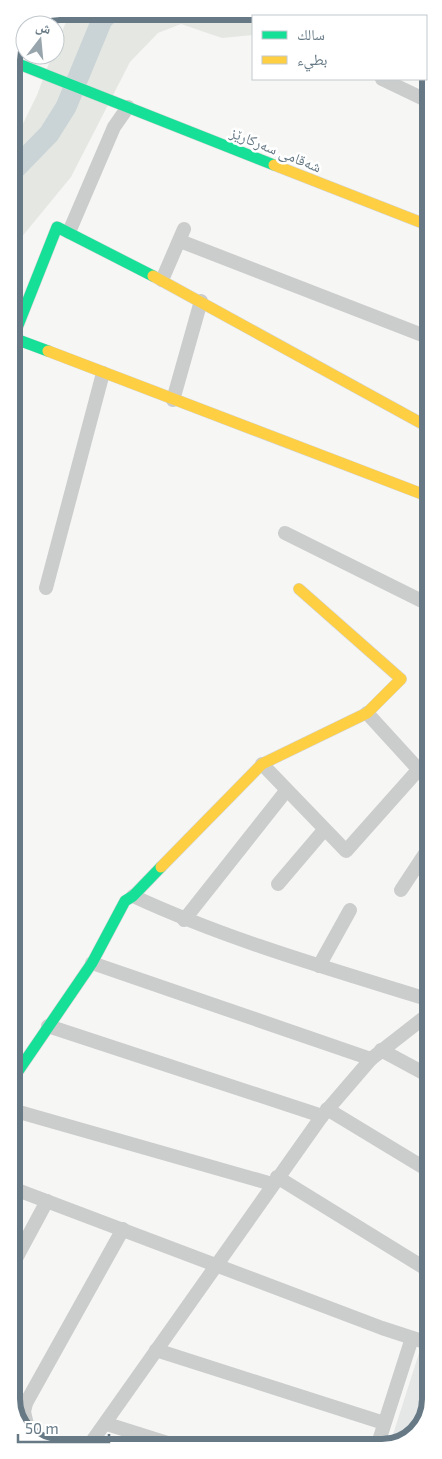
<svg xmlns="http://www.w3.org/2000/svg" width="442" height="1459" viewBox="0 0 442 1459" font-family="'Exo 2','Noto Naskh Arabic',sans-serif">
<style>
.built{fill:#e5e6e6}
.green{fill:#e5e8e2}
.lines{fill:none;stroke-linecap:round;stroke-linejoin:round}
.river{stroke:#cad3d6;stroke-width:21}
.fast-casing{stroke:#d3d4d5;stroke-width:12}
.slow-casing{stroke:#d3d4d5;stroke-width:12}
.street{stroke:#cbcccc;stroke-width:14}
.fast{stroke:#16e098;stroke-width:11}
.slow{stroke:#ffcf43;stroke-width:11}
.labels{text-anchor:middle;dominant-baseline:central;stroke-width:5;stroke-linejoin:round;paint-order:stroke}
.street-label{font-size:15px;fill:#667985;stroke:#fff}
.rim{fill:none;stroke:#667985;stroke-width:6}
</style>
<rect width="100%" height="100%" fill="#f6f6f5"/>
<!-- built -->
<path class="built" d="M420,1350l11,4v45l-12,32 -30,16z"/>
<!-- green -->
<path class="green" d="M71,11l317,1 10,4h-145v19l-31,3 -41,-14 -23,9 -28,29 -59,115 -60,73v-102l26,-53 15,-40h3v-8z"/>
<g class="lines">
<!-- river -->
<path class="river" d="M11,173l38,-39 17,-27 36,-87 9,-9"/>
<defs>
<g id="fast">
<path d="M11,61l263,104"/>
<path d="M48,351l-35,-13 44,-111 96,49"/>
<path d="M12,1080l80,-117 33,-62 8,-5 28,-29"/>
</g>
<g id="slow">
<path d="M274,165l156,61"/>
<path d="M153,276l277,152"/>
<path d="M48,351l382,146"/>
<path d="M161,867l101,-103 105,-51 34,-34 -102,-90"/>
</g>
</defs>
<!-- fast casing -->
<use href="#fast" class="fast-casing"/>
<!-- slow casing -->
<use href="#slow" class="slow-casing"/>
<!-- street -->
<g class="street">
<path d="M382,79l48,23"/>
<path d="M69,232l45,-105 14,-20"/>
<path d="M180,241l250,97"/>
<path d="M162,280l22,-51"/>
<path d="M173,400l28,-99"/>
<path d="M285,533l145,72"/>
<path d="M46,588l57,-215"/>
<path d="M430,704l-3,15 3,26"/>
<path d="M367,713l63,69"/>
<path d="M262,764l84,87 73,-82"/>
<path d="M278,884l46,-54"/>
<path d="M401,890l29,-44"/>
<path d="M133,896c95,44 197,73 297,104"/>
<path d="M184,920l102,-129"/>
<path d="M92,963l279,96"/>
<path d="M319,966l31,-56"/>
<path d="M48,1026l274,90"/>
<path d="M381,1050l50,27"/>
<path d="M327,1109l104,63"/>
<path d="M12,1110l260,74"/>
<path d="M277,1177l154,95"/>
<path d="M12,1188l370,140 49,16"/>
<path d="M12,1266l35,-65"/>
<path d="M156,1350l228,73"/>
<path d="M12,1401l14,2"/>
<path d="M107,1424l73,23"/>
<path d="M30,1437l-6,-25 2,-9 97,-174"/>
<path d="M88,1447l234,-331 49,-57 59,-46"/>
<path d="M134,1447l4,-13"/>
<path d="M377,1447l35,-109"/>
</g>
<!-- fast -->
<use href="#fast" class="fast"/>
<!-- slow -->
<use href="#slow" class="slow"/>
</g>
<g class="labels">
<!-- street labels -->
<g class="street-label">
<text transform="translate(276 149) rotate(22)">شەقامی سەرکارێز</text>
</g>
</g>
<!-- crop -->
<path d="M0 0H442V1459H0ZM60 20H382A40 40 0 0 1 422 60V1399A40 40 0 0 1 382 1439H60A40 40 0 0 1 20 1399V60A40 40 0 0 1 60 20Z" fill="#fff" fill-rule="evenodd"/>
<path class="rim" d="M60 20H382A40 40 0 0 1 422 60V1399A40 40 0 0 1 382 1439H60A40 40 0 0 1 20 1399V60A40 40 0 0 1 60 20Z"/>
<!-- legend -->
<rect x="252" y="15" width="175" height="65" fill="#ffffff" stroke="#c2c9ce"/>
<rect x="262" y="31" width="25" height="8" fill="#16e098" stroke="#c2c9ce"/>
<text x="297" y="40" font-size="15" fill="#667985">سالك</text>
<rect x="262" y="56" width="25" height="8" fill="#ffcf43" stroke="#c2c9ce"/>
<text x="297" y="65" font-size="15" fill="#667985">بطيء</text>
<!-- north arrow -->
<g transform="translate(40 40) rotate(16)"><circle r="24" fill="#ffffff" stroke="#c2c9ce"/>
<path d="M0-4L9 19L0 12L-9 19Z" fill="#98a5ac"/>
<text y="-8" font-size="14" font-weight="bold" text-anchor="middle" fill="#667985">ش</text>
</g>
<!-- scale -->
<path d="M18 1434v8h91v-8" fill="none" stroke="#667985" stroke-width="2.5"/>
<text x="25" y="1434" font-size="15" fill="#667985" stroke="#ffffff" stroke-width="4" paint-order="stroke">50 m</text>
</svg>
